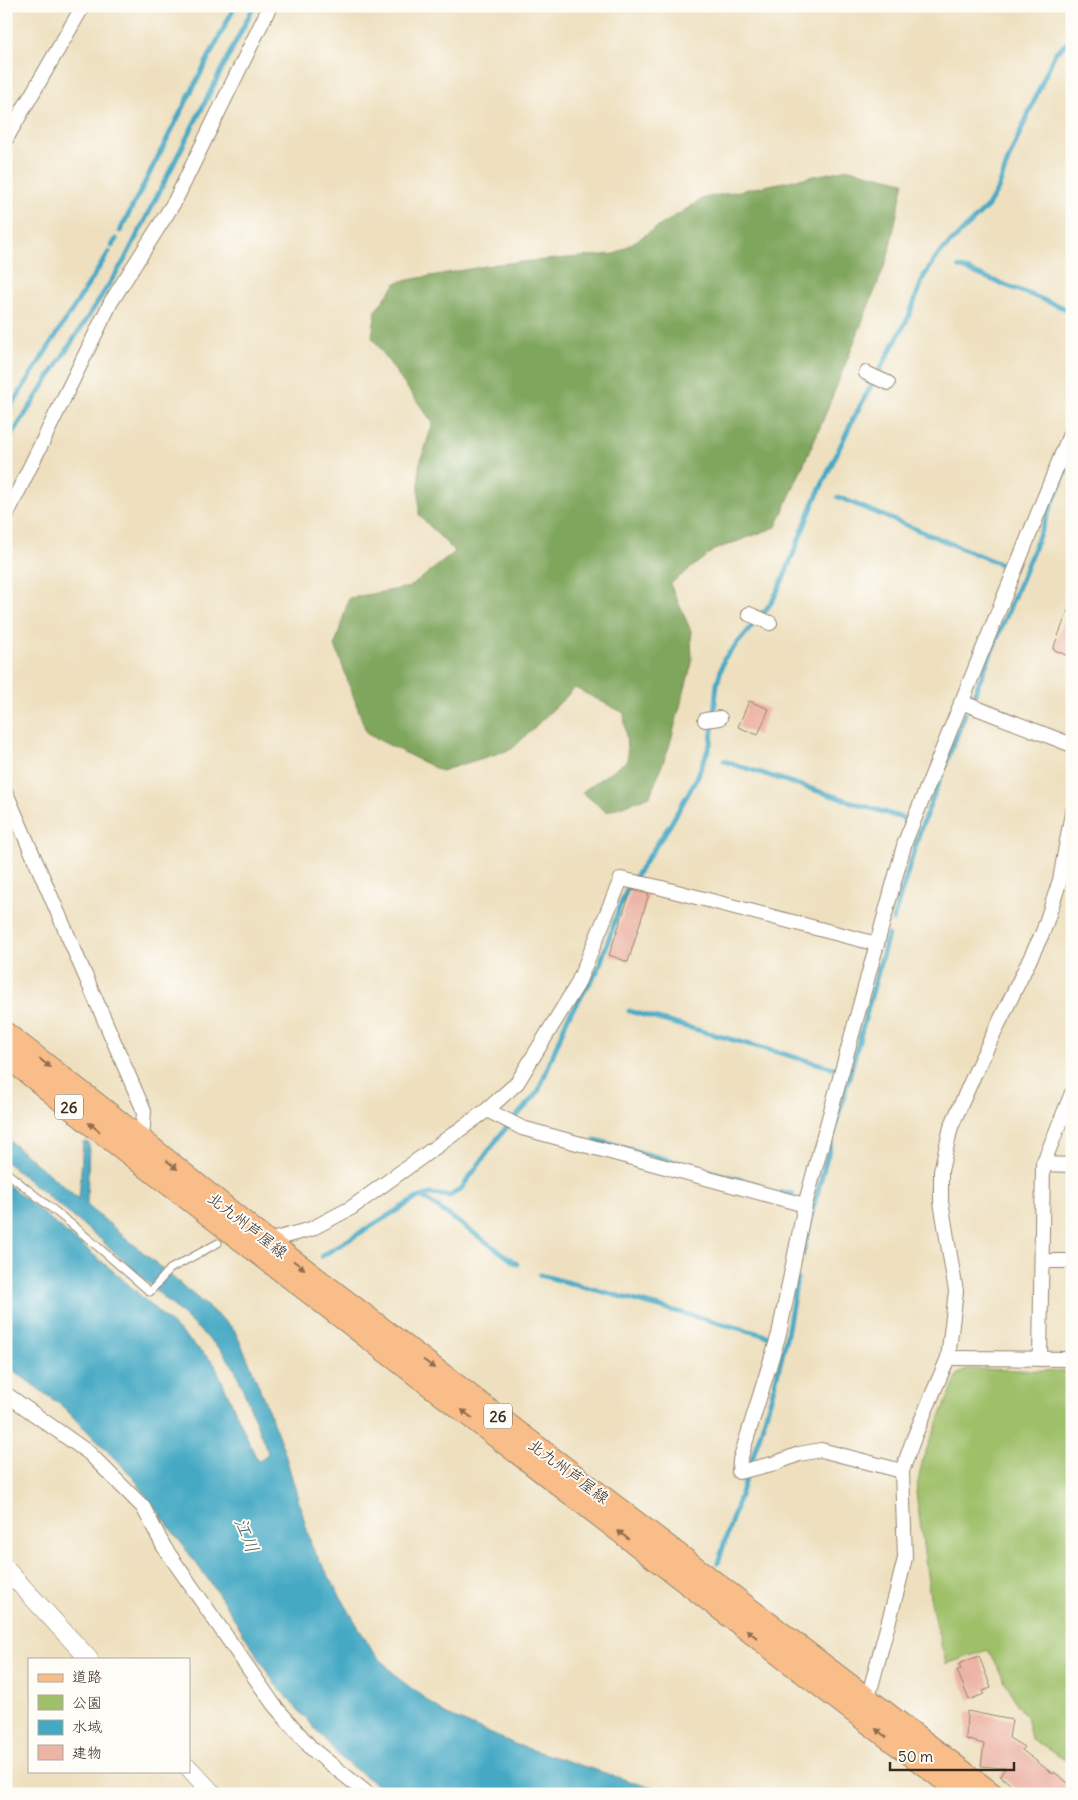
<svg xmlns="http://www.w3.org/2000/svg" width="1078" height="1800" viewBox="0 0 1078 1800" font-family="Delius,'Klee One',sans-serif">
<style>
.green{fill:#9fc069;stroke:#6d7544}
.forest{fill:#7fa65d;stroke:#5d683e}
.water{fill:#44a9c4;stroke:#406a71}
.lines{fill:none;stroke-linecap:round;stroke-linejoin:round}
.stream{stroke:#44a9c4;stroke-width:5}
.building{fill:#ecb4a5}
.service-casing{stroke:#94856e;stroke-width:9}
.minor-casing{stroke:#94856e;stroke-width:16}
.tertiary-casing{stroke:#94856e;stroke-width:19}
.primary-casing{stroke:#94856e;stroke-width:23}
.service{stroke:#fff;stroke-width:7}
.minor{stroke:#fff;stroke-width:14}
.tertiary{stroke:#fff;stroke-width:18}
.primary{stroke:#f8bd88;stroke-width:21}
.oneway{fill:#906c4e}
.labels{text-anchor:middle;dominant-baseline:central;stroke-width:4;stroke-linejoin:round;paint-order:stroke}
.shield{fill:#fdfcf7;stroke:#75695f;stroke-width:1}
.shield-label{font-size:15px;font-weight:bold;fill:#3b2a1e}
.street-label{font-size:16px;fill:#3b2a1e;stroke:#fdfcf7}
.water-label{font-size:18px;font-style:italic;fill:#3f5d60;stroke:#fdfcf7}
</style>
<rect width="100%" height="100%" fill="#fdfcf7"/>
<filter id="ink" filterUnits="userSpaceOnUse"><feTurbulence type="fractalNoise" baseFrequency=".02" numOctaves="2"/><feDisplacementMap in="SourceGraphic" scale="10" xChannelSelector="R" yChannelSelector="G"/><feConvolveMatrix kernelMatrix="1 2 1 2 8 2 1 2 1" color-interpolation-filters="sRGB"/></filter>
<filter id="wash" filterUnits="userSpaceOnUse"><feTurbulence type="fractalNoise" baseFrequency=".0096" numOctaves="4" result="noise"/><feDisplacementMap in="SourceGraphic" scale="20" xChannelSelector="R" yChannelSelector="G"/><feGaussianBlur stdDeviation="1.12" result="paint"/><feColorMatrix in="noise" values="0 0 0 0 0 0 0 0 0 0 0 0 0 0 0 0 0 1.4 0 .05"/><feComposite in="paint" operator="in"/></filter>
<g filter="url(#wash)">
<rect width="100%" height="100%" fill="#eee0bf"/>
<!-- green -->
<path class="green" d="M968,1369l104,2v393l-41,-25 -5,-23 -9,-12 -29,-54 -42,14 -15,-59 -15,-113 7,-34 35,-84z"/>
<!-- forest -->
<path class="forest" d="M849,169l55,13 -17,78 -66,165 -45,102 -62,23 -44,34 21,47 1,32 -23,84 -19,49 -44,16 -24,-20 46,-32 -4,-47 -49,-25 -63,61 -71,22 -74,-37 -32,-89 14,-47 61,-11 45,-35 -36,-37v-49l14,-43 -31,-42 -30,-44 4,-27 21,-28 100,-18 118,-10 89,-56z"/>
<!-- water -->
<path class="water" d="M6,1138l73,61 4,-57 6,1 -2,62 147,124 16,35 34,86 28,97 59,102 27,29 47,36 72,31 154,49h-282l-46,-34 -68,-76 -57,-91 -87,-118 -68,-68 -57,-42v-182l112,92 96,88 44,99 10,-9 -33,-84 -13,-18 -122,-112 -94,-77z"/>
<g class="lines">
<!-- stream -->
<g class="stream">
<path d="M120,231l115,-225"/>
<path d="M112,246l4,-7"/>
<path d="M959,267l113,44"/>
<path d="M6,414l103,-162"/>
<path d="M6,444l118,-183 130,-255"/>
<path d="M838,497l167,69"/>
<path d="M973,697l95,-232"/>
<path d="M724,761l181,58"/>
<path d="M893,920l28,-92 44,-114"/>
<path d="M629,1011l205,57"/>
<path d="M595,1140l164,45"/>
<path d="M781,1192l12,2"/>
<path d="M423,1197l94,67"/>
<path d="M803,1253l10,-45 75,-273"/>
<path d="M322,1256l95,-58 12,-4 21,2 11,-7 40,-55 37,-42 30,-75 30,-47 21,-61 9,-22 42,-62 27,-47 14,-36 6,-58 7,-25 41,-48 9,-13 10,-21 29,-73 40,-85 55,-101 16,-42 15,-22 49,-48 10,-17 11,-31 46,-105 17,-14"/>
<path d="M540,1275l228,61"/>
<path d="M718,1563c23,-74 51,-147 68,-224 4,-19 7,-40 11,-60"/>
</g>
</g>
<g id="blocks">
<!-- building -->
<g class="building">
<path d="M1071,603h1v55l-19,-9z"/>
<path d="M749,701l20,8 -11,26 -20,-8z"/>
<path d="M631,890l18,4 -21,68 -19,-7z"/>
<path d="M979,1656l12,32 -8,3 1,3 -15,6 -12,-30 4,-1 -2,-5z"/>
<path d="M967,1711l45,9 -3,18 15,9 -2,3 31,24 1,-2 18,14v8h-49l-23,-18 5,-8 -24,-2 3,-22 -18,-5z"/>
</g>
</g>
</g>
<g filter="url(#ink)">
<use href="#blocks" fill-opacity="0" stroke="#94856e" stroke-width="1"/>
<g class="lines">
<defs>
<path id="service" d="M6,1172l69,55 75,65 20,-23 48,-26"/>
<g id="minor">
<path d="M6,139l77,-133"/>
<path d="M866,373l22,10"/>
<path d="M6,516l105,-214 64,-101 95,-195"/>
<path d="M749,614l21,9"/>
<path d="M961,702l111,43"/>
<path d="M705,720l15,-2"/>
<path d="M6,793l138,318 -2,30 -2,4"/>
<path d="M487,1110l35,18 283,77"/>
<path d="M1043,1164l29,1"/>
<path d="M268,1241l43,-12 40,-21 136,-98 30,-27 60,-98 44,-106 37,8 219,57"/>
<path d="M1043,1261h29"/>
<path d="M948,1358l124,1"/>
<path d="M1040,1359l3,-195 29,-71"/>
<path d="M6,1394l83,59 54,54 21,40 110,158 38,44 56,45"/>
<path d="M902,1471l-81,-21 -22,4 -23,9 -37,9 1,-12 39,-126 26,-129 100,-363 167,-413"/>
<path d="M866,1705l31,-114 8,-33 -3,-87 13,-36 33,-77 8,-67 -15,-89v-31l10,-44 27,-61 65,-134 17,-52 12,-67"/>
</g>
<g id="tertiary">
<path d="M6,1569l83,90"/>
<path d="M189,1768l24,26"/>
</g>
<g id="primary">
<path d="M6,1033l103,80 159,128 725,553"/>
<path d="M6,1056l89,72 765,589 102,77"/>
</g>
</defs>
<!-- service casing -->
<use href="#service" class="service-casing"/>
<!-- minor casing -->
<use href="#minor" class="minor-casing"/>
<!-- tertiary casing -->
<use href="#tertiary" class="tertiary-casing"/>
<!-- primary casing -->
<use href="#primary" class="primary-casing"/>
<!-- service -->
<use href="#service" class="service"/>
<!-- minor -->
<use href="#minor" class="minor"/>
<!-- tertiary -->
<use href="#tertiary" class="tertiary"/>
<!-- primary -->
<use href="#primary" class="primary"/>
</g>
<!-- one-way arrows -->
<defs><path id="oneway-solid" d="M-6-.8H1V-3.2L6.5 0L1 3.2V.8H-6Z" transform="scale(1.25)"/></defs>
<g class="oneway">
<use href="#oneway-solid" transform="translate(45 1063) rotate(38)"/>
<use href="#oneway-solid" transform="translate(94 1127) rotate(-142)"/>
<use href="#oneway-solid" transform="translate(172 1165) rotate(39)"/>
<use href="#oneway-solid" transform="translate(299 1265) rotate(37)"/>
<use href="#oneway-solid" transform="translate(429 1364) rotate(37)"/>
<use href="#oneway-solid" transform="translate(467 1414) rotate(-142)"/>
<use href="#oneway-solid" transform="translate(623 1535) rotate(-142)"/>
<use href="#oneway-solid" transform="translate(752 1634) rotate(-142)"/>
<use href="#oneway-solid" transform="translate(881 1733) rotate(-143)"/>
</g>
</g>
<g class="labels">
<!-- shield labels -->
<g class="shield">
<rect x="55" y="1094.5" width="28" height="25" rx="4"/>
<rect x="484" y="1403.5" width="28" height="25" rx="4"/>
</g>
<g class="shield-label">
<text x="69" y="1107">26</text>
<text x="498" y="1416">26</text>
</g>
<!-- street labels -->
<g class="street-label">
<text transform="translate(248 1225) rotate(38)">北九州芦屋線</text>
<text transform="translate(569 1471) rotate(37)">北九州芦屋線</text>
</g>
<!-- water labels -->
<g class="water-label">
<text transform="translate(247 1535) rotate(68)">江川</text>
</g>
</g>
<!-- margin -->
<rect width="1078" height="1800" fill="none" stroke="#fdfcf7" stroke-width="25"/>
<!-- legend -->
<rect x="28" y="1658" width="162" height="115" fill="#fdfcf7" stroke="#afa8a0"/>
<rect x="38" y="1674" width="25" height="8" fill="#f8bd88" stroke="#afa8a0"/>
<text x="72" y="1682" font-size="15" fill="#3b2a1e">道路</text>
<rect x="38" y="1695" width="25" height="15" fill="#9fc069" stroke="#afa8a0"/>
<text x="72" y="1708" font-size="15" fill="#3b2a1e">公園</text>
<rect x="38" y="1720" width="25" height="15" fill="#44a9c4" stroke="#afa8a0"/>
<text x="72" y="1732" font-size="15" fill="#3b2a1e">水域</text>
<rect x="38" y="1745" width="25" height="15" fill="#ecb4a5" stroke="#afa8a0"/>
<text x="72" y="1758" font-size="15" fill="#3b2a1e">建物</text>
<!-- scale -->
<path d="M890 1762v8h124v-8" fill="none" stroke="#3b2a1e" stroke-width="2.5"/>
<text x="898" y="1762" font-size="15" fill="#3b2a1e" stroke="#fdfcf7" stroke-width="4" paint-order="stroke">50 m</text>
</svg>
